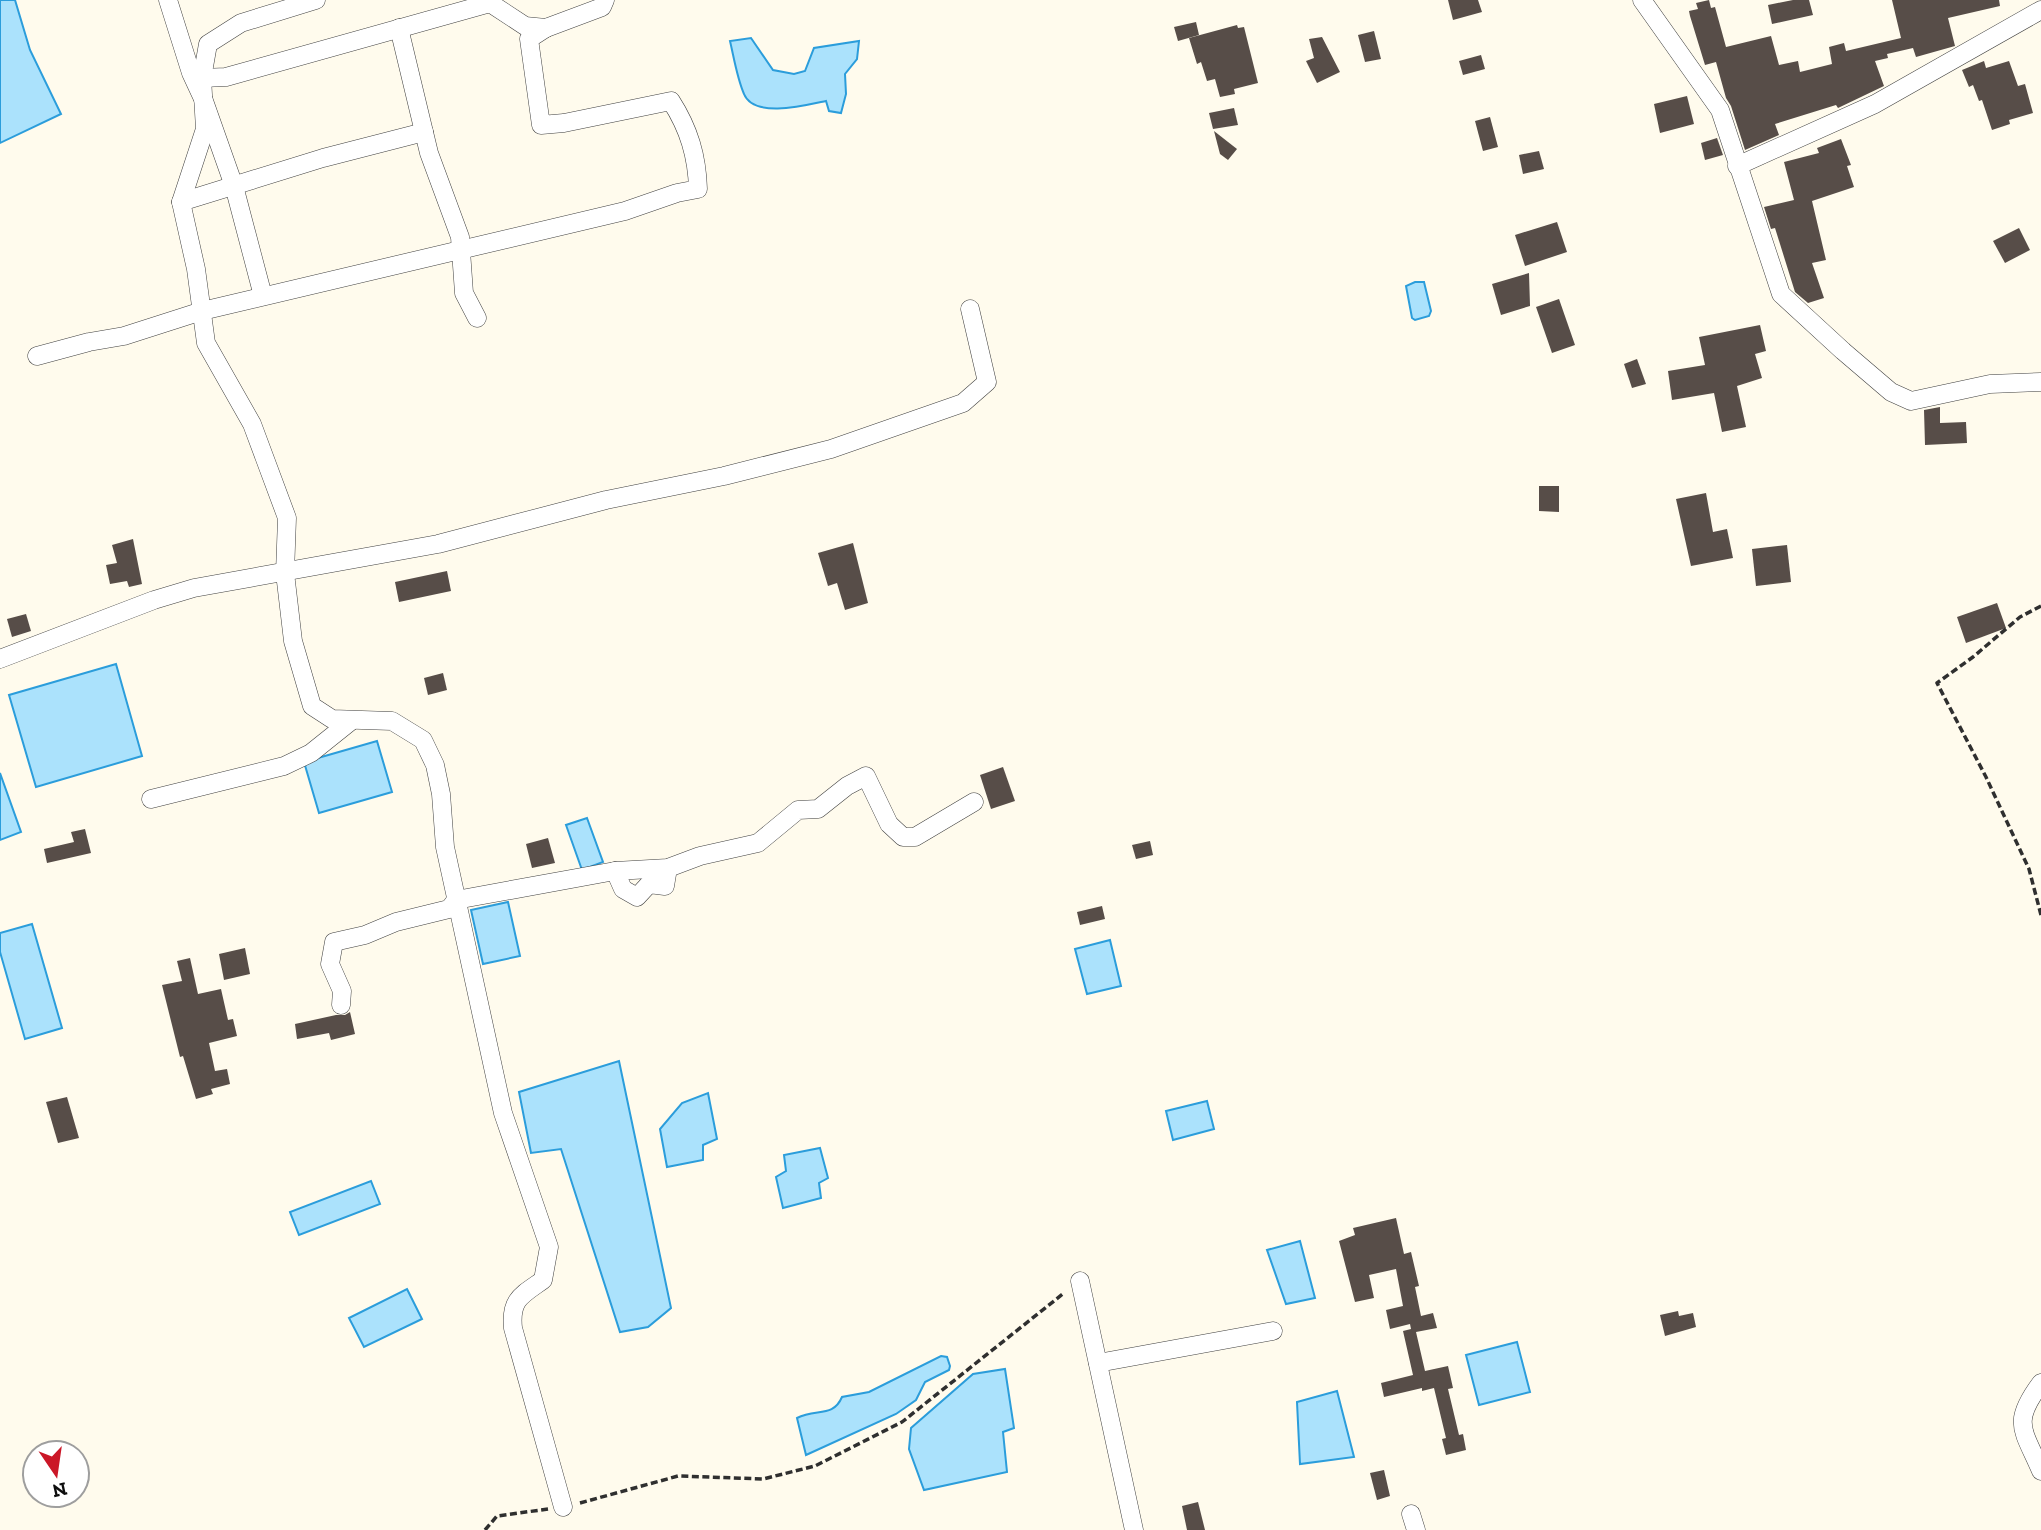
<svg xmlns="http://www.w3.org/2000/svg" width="2041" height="1530" viewBox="0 0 2041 1530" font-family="'Zilla Slab',serif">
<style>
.water{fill:#abe2fc;stroke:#2b9ddb;stroke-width:2}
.building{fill:#574d48}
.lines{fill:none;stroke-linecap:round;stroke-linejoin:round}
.street-casing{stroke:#404040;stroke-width:19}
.path{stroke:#2f2f2f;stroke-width:3.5;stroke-dasharray:7 3.5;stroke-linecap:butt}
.street{stroke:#fff;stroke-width:18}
</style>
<rect width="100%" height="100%" fill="#fffbed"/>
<!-- water -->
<g class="water">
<path d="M0,0h15l15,50 31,64 -61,29z"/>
<path d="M751,38l22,32 21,4 11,-3 9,-23 45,-7 -2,18 -12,15 1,20 -5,19 -12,-2 -3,-10c-19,4 -72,18 -82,-7 -7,-16 -10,-36 -14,-53z"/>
<path d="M1415,282h9l7,29 -2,5 -14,4 -3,-2 -6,-32z"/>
<path d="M116,664l26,92 -106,31 -27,-92z"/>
<path d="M377,741l15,51 -73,21 -15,-51z"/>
<path d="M0,773l21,59 -21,8z"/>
<path d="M587,818l16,44 -21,8 -16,-45z"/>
<path d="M508,902l12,54 -37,8 -12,-54z"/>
<path d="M32,924l30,104 -37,11 -25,-87v-19z"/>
<path d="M1110,940l11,46 -34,8 -12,-45z"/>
<path d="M619,1061l52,247 -23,19 -28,5 -59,-183 -30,4 -12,-61z"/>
<path d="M708,1093l9,46 -14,6v15l-36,7 -7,-38 22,-26z"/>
<path d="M1207,1101l7,28 -41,11 -7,-29z"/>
<path d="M820,1148l8,30 -9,5 2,15 -38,10 -7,-31 10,-6 -2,-16z"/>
<path d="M371,1181l9,23 -81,31 -9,-23z"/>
<path d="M1300,1241l15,57 -29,6 -19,-54z"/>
<path d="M407,1289l15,30 -58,28 -15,-29z"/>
<path d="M1517,1342l13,50 -51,13 -13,-50z"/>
<path d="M941,1356l6,1 3,9 -1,4 -24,12 -9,18 -20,14 -90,41 -9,-37c19,-10 36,0 45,-21l27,-5z"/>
<path d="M1005,1369l9,59 -11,4 4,40 -83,18 -15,-41 2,-21 62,-54z"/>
<path d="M1337,1391l17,66 -54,7 -3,-62z"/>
</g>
<!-- building -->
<g class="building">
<path d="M1448,0h30l4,12 -29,8z"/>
<path d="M1709,0l2,8 4,-1 11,40 45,-11 8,29 19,-4 2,11 32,-8 -3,-17 15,-4 2,8 55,-13 -9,-38h107l1,6 -52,12 7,28 -39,11 -3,-9 -26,6 1,4 -13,3 9,25 -46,22 -2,-3 -61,19 4,11 -34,15 -14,-44 -5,-8 -10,-36 -11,3 -15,-49 -1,-5 9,-2 -2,-6z"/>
<path d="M1793,0h16l4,15 -41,9 -4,-19z"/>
<path d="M1196,22l3,13 -21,6 -4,-14z"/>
<path d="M1237,25l1,3 6,-1 14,56 -24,6 1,5 -15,3 -5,-18 -8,2 -6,-19 -4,2 -8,-26z"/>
<path d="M1374,31l7,28 -16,3 -7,-27z"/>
<path d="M1322,37l18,35 -23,11 -11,-22 8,-3 -5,-19z"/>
<path d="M1481,55l4,14 -22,6 -4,-14z"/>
<path d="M1984,61l2,7 23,-7 9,25 7,-2 8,29 -24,7 1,4 -18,6 -10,-30 -3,1 -6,-16 -4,2 -7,-17z"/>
<path d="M1687,96l7,28 -34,9 -6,-29z"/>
<path d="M1234,108l4,17 -25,4 -4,-16z"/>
<path d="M1490,117l8,30 -15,4 -8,-30z"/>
<path d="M1214,131l23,18 -9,11 -8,-6z"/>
<path d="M1717,138l6,17 -18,5 -4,-17z"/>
<path d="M1841,139l10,26 -4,1 7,21 -42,14 14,59 -14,3 12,35 -16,5 -13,-11 -20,-64 -4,1 -7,-22 30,-7 -10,-38 35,-9 -2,-5z"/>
<path d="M1539,151l5,18 -21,5 -4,-19z"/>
<path d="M1557,222l10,30 -42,14 -10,-31z"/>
<path d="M2019,228l11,22 -25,13 -12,-22z"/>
<path d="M1529,273l1,33 -29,9 -9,-31z"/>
<path d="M1559,299l16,46 -23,8 -16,-46z"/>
<path d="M1760,325l6,26 -11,3 7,24 -25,8 9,41 -24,5 -8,-39 -42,7 -4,-29 37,-6 -6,-28z"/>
<path d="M1637,359l9,25 -14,4 -8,-24z"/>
<path d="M1940,407v16l26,-1 1,21 -42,2 -1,-35z"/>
<path d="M1539,486h20v26l-20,-1z"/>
<path d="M1706,493l7,39 14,-3 6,29 -42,8 -15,-67z"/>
<path d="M133,539l9,45 -13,3 -2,-6 -17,3 -4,-19 11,-2 -5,-18z"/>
<path d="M853,543l15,60 -23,7 -8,-27 -9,3 -10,-33z"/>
<path d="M1787,545l4,37 -35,4 -4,-37z"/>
<path d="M447,571l4,20 -52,11 -4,-20z"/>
<path d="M1997,603l9,25 -40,15 -9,-26z"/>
<path d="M26,614l5,17 -19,6 -5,-18z"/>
<path d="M443,673l4,17 -19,5 -4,-17z"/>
<path d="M1003,767l12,34 -24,8 -11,-34z"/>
<path d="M85,829l6,24 -44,10 -3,-14 30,-7 -3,-10z"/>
<path d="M548,838l7,25 -23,5 -6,-24z"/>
<path d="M1150,841l3,14 -17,4 -4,-14z"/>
<path d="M1102,906l3,13 -25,6 -3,-13z"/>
<path d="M245,948l5,26 -26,6 -5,-26z"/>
<path d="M190,958l8,36 23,-5 7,31 5,-1 4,17 -28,7 6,28 12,-2 3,15 -19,5 2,5 -17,5 -13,-43 -3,1 -18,-72 20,-4 -5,-20z"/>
<path d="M350,1012l5,22 -24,6 -2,-7 -32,6 -2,-15 41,-9h9z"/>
<path d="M67,1097l12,41 -21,5 -12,-41z"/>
<path d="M1396,1218l8,36 7,-2 8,34 -4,1 6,29 12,-3 4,15 -21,4 9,39 23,-5 5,22 -5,1 11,46 4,-1 3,16 -20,5 -4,-16 4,-1 -12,-50 -12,3v-3l-38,9 -3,-14 32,-8 -10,-44 8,-2 -1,-5 -20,5 -4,-19 17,-4 -7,-37 -27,6 5,23 -19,4 -16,-61 16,-6 -2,-7z"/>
<path d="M1678,1311l1,5 14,-3 3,14 -31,9 -5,-21z"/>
<path d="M1384,1470l6,26 -13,4 -7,-27z"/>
<path d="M1198,1502l7,28h-18l-5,-24z"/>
</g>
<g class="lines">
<defs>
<g id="street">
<path d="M168,0l23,73 13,28 30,85 29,110"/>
<path d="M316,0l-75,23 -33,21 -6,34 3,51 -24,73 15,67 10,74 46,81 35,94 -2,55 8,68 19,65 20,13 60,2 31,19 12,25 6,29 4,53 58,266 46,134 -6,33c-21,15 -33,19 -30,48l50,179"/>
<path d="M1642,0l78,110 61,184 62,57 48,41 20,9 79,-17 51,-2"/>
<path d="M399,28l30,125 31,84 4,56 13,25"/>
<path d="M202,78l24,-1 264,-74 35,23 21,2 56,-21 3,-7"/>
<path d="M1737,166l138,-62 166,-94"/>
<path d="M181,202l142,-44 101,-26"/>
<path d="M37,356l52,-14 35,-6 78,-25 423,-100 52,-18 21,-4c-1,-33 -9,-60 -27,-88l-107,22 -23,2 -12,-86 17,-11"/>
<path d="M0,659l154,-59 40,-12 244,-44 168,-44 118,-24 107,-27 132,-46 24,-21 -17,-73"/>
<path d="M151,799l133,-33 27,-13 40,-32"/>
<path d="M615,871l8,18 14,8 12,-13 16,2 3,-18"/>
<path d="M341,1005l1,-14 -12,-27 4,-22 31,-7 31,-13 53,-13 7,-9 159,-29 53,-3 32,-12 58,-13 40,-33 20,-1 29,-23 19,-10 23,48 14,13h12l59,-35"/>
<path d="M1080,1281l54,249"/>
<path d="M1098,1363l175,-32"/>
<path d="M2041,1383c-30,40 -18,46 0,88"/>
<path d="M1411,1514l5,16"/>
</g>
</defs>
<!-- street casing -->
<use href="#street" class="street-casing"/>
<!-- path -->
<g class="path">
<path d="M2041,606l-21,11 -47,40 -36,26 49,94 43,92 12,46"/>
<path d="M580,1503l98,-27 85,3 52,-13 87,-44 162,-129"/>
<path d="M485,1530l12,-14 51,-7"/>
</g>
<!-- street -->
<use href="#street" class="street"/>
</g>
<!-- north arrow -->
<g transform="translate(56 1474) rotate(167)"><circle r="33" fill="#ffffff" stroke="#9e9e9e" stroke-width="2"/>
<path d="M0-5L12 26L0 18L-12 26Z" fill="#cb1727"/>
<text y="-10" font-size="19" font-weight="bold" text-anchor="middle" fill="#0d0d0d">N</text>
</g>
</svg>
